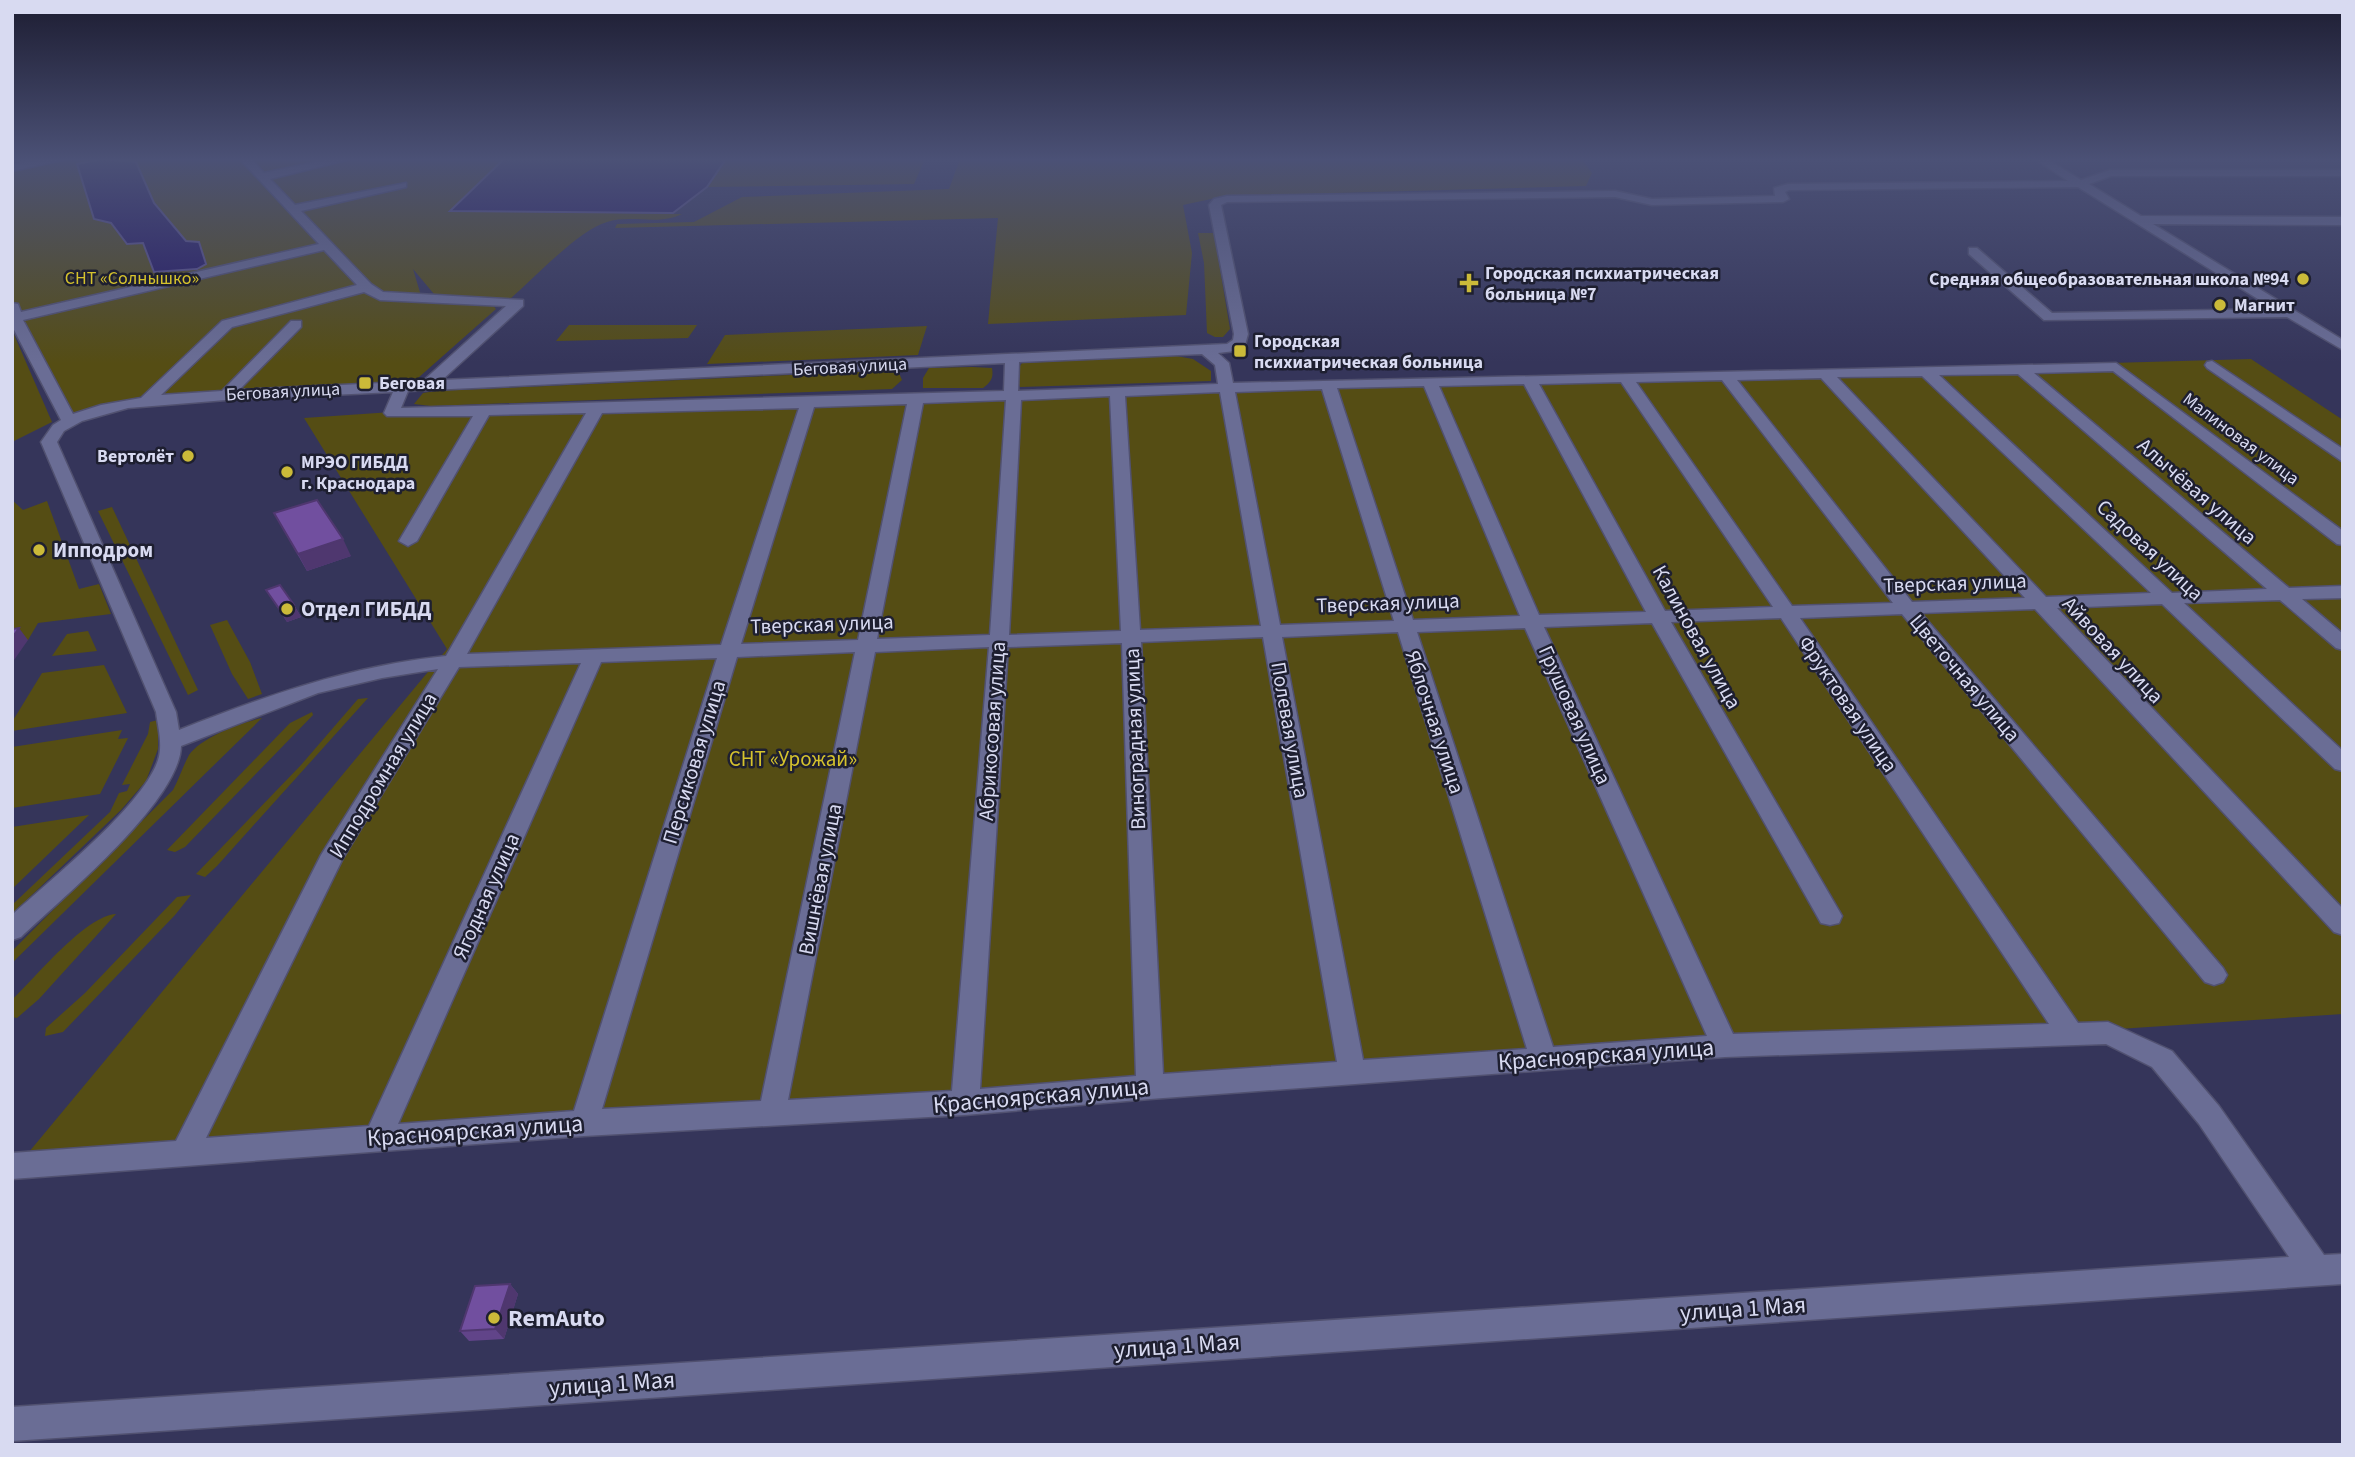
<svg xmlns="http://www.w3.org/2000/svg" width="2355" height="1457" viewBox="0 0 2355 1457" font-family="'Source Sans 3',sans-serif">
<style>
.green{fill:#554d14}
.water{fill:#221562;stroke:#59508d;stroke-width:2}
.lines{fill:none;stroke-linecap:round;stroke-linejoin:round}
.minor-casing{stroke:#515170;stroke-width:3}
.minor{fill:#6a6d95;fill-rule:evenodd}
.wall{fill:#614489}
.shaded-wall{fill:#4f376f}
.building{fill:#714f9f;stroke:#4f376f;stroke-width:2}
.poi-dot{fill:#cbba39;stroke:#1e1f30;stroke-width:2.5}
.labels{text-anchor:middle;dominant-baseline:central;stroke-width:5;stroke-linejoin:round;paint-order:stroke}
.far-poi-label{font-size:18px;font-weight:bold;fill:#d8daf1;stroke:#1e1f30;text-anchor:start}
.far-park-label{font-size:18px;fill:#d5c22d;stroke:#1e1f30}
.far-street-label{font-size:18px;fill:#d8daf1;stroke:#1e1f30}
.street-label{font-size:21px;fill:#d8daf1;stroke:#1e1f30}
.poi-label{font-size:21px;font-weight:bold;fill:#d8daf1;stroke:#1e1f30;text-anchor:start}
.park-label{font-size:21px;fill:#d5c22d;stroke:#1e1f30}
.near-street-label{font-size:24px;fill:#d8daf1;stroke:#1e1f30}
.near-poi-label{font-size:24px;font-weight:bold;fill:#d8daf1;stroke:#1e1f30;text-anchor:start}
</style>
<rect width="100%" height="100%" fill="#35355a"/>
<!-- green -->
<g class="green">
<path d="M54,159h450l-53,52 231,3c-23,12 -51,0 -75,8 -28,8 -73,56 -97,77l-76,-5 -21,-25 9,30 68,3 6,7 -78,69 -9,3 -266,15 -76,18 -55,-114v-133z"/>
<path d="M726,159h199l-11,25 -207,3z"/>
<path d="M960,159h622l10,14 -6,13 -361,10 -42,9 9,48 -6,62 -198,9 10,-106 -383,10 2,-4 77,-2 48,-25 207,-8z"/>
<path d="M1198,233h16l16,96 -7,8h-8l-8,-4 -3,-70z"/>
<path d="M569,325h128l-9,13 -132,3z"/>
<path d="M927,326l-9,29 -211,9 18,-29z"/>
<path d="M12,330l40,92 -40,20z"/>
<path d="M1176,356l17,3 18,12v10l-191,6c-6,-8 -4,-16 2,-24z"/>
<path d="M2251,359l92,61v594l-2329,156 433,-521 -143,-231 88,-6z"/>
<path d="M972,367l20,1c2,10 -2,15 -9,20h-60v-10l6,-10z"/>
<path d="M878,371l21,2 3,7 -10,9 -461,17 -17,-2 9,-11 13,-2z"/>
<path d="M12,500l11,10 24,-9 32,88 20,-5 12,30 -73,9 -10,17 -16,2z"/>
<path d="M112,507l86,183 -10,5 -90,-184z"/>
<path d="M227,620l23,42 12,32 -14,5 -16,-25 -22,-49z"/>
<path d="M88,631l9,20 -45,5 15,-22z"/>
<path d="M104,665l23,48 -115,18v-9l30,-49z"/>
<path d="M368,698l-151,168 -12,11 -9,-3 105,-109 57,-66z"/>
<path d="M312,712l1,3 -128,132 -10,5 -8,-2 123,-127z"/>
<path d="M262,718l-250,245v-12l161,-161c6,-11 10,-24 16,-35 11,-17 53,-33 73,-37z"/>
<path d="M158,720v29l-12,32 -25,29 -109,104v-9l98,-93 9,-19 8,-2 3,-7 -8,1 26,-51 2,-12z"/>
<path d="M122,730l-4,9 10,-1 -28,56 -88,14v-61z"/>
<path d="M89,815l-77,74v-62z"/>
<path d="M191,895l-16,20 -112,117 -18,4 1,-8 39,-35 92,-96z"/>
<path d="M116,914l-77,85 -22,19 -5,-1v-17c24,-23 73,-84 104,-86z"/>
</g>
<!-- water -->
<g class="water">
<path d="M102,159l34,3 18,41 32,38 13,1 7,22 -9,5 -43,3 -11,-29 -16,1 -16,-21 -17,-4 -17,-55z"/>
<path d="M504,159h222l-19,28 -34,26 -223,-2z"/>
</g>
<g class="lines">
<defs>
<g id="minor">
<path d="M44,159h22l-54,12v-6z"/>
<path d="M240,159h11l13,14 67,-14h19l-80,20 25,26 111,-22v4l-105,24 70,73 12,8 140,8v6l-81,74 785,-36 6,-4 1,-6 -25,-129 5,-6 13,-3 388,-5 37,8 123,-3 -1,-8 14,-4 280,-3 -33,-22h12l34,21 29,-10h233v6h-232l-22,8 52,32 202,1v8l-190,-1 190,116v10l-56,-33 -243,3 -75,-66v-6h8l75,65 222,-4 -196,-122 -289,3 -4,2 4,7 -6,3 -131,3 -37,-8 -388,5 -6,3 27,129 -3,11 -10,6 -17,2 11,10 4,20 883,-20 227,168v14l-6,-1 -224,-173 -79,2 255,215 54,-2v12l-41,1 41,35v16l-7,-2 -56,-48 -96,3 159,148v20l-8,-2 -173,-165 -105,4 286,301v26l-9,-3 -299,-323 -114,4 302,355 4,7 -4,7 -9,3 -9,-3 -303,-368 -102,4 278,405 30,-1 64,29 47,55 105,149 19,-1v30l-2331,157v-34l2277,-150 -90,-133 -47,-57 -46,-23 -381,13 -575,42 -185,16 -381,21 -572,43v-26l164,-12 145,-286 117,-186 -56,9 -64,15 -137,53c-1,55 -120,153 -160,191l-9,3v-25c38,-35 131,-109 146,-155 5,-15 0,-33 -2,-48l-115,-270 12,-17 8,-5 -49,-94v-23l6,1 3,8 298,-68zM324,250l33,35 -135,36 -81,77 -40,7 -28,9 -50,-94zM364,292l16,8 126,6 -83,75 -184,9 62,-63v-6h-10l-69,70 -61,4 71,-68zM1202,354l13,11 3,19 -200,7 1,-29zM1005,363l-1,28 -603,17 7,-17zM2018,374l249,215 -95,4 -233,-218zM1922,376l229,217 -105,4 -209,-220zM1821,378l204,220 -113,4 -175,-222zM1722,380l171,223 -101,3 -156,-224zM1621,382l152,225 -108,4 -126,-227zM1524,384l122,228 -107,3 -100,-229zM1424,386l96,230 -107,4 -76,-232zM1322,389l72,232 -114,4 -45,-233zM393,392l-9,21 3,3h86l-74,125 9,5 9,-5 72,-126 97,-2 -140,243c-96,10 -178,39 -267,74l-3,-18 -119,-270 7,-11 18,-10 46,-13 98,-8zM1220,392l41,234 -121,4 -15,-234zM1110,396l11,235 -112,4 12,-235zM1006,400l-16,235 -113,4 46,-236zM907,404l-49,236 -117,4 73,-237zM799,408l-78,237 -254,9 135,-241zM1781,618l268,406 -316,10 -189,-407 108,-4 169,300 9,2 9,-2 3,-7 -171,-294zM1525,628l182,408 -154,11 -136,-415zM1398,632l129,417 -164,11 -81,-423zM1263,637l74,425 -174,12 -22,-432zM1122,643l14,433 -156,13 28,-442zM989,647l-37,444 -164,9 87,-448zM855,652l-94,449 -159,8 135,-452zM717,658l-143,453 -176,13 203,-462zM581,663l-212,463 -163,12 137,-280 116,-191z"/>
<path d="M2212,361l131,88v13l-136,-94 -2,-3 2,-3z"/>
</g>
</defs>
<!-- minor casing -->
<use href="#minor" class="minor-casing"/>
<!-- minor -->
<use href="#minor" class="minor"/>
</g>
<!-- wall -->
<g class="wall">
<path d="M274,513l77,43 -44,15z"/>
<path d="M266,590l28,15 7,12 -14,5z"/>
<path d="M510,1284l8,10 -14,45 -35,2 -9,-10z"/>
</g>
<!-- shaded-wall -->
<g class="shaded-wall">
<path d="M343,539l8,17 -44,15 -9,-17z"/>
<path d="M294,605l7,12 -14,5 -7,-12z"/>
<path d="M19,628l9,12 -16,23v-25z"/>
<path d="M510,1284l8,10 -14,45 -9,-10z"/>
</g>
<!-- building -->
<g class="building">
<path d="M317,500l26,39 -45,15 -24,-41z"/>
<path d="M280,585l14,20 -14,5 -14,-20z"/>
<path d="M19,628l-7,10v-9z"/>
<path d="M510,1284l-15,45 -35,2 15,-45z"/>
</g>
<!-- sky -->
<linearGradient id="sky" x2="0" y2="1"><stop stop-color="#1d1d32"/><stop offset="0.44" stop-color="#4b5176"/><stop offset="1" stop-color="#4b5176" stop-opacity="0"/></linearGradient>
<rect width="2355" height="363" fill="url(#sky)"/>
<!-- markers -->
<g class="poi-dot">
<circle cx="2303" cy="279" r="7"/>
<path d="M1465.5 272.5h7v7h7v7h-7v7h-7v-7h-7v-7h7z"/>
<circle cx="2220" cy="305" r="7"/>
<rect x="1233" y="344" width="14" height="14" rx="3.5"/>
<rect x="358" y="376" width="14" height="14" rx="3.5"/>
<circle cx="188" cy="456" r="7"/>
<circle cx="287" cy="472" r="7"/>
<circle cx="39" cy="550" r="7"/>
<circle cx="287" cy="609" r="7"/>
<circle cx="494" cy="1318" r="7"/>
</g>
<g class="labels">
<!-- far-poi labels -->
<g class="far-poi-label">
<text x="1485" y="273">Городская психиатрическая<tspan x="1485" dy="21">больница №7</tspan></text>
<text x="2289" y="279" text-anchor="end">Средняя общеобразовательная школа №94</text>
<text x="2234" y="305">Магнит</text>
<text x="1254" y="341">Городская<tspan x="1254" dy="21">психиатрическая больница</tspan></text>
<text x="379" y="383">Беговая</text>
<text x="174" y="456" text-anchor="end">Вертолёт</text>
<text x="301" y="462">МРЭО ГИБДД<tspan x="301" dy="21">г. Краснодара</tspan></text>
</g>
<!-- far-park labels -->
<g class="far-park-label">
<text x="132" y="278">СНТ «Солнышко»</text>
</g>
<!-- far-street labels -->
<g class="far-street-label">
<text transform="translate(850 367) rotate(-3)">Беговая улица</text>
<text transform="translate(283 392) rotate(-3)">Беговая улица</text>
<text transform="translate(2241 439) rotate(37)">Малиновая улица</text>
</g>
<!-- street labels -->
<g class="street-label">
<text transform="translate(2197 491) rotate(41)">Алычёвая улица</text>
<text transform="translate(2150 550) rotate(43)">Садовая улица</text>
<text transform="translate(1955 583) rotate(-2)">Тверская улица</text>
<text transform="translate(1388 603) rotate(-2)">Тверская улица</text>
<text transform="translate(822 624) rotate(-2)">Тверская улица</text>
<text transform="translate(1697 637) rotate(61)">Калиновая улица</text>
<text transform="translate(2113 650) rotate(47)">Айвовая улица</text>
<text transform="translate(1965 678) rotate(50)">Цветочная улица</text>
<text transform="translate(1848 704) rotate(56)">Фруктовая улица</text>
<text transform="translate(1575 715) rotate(66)">Грушовая улица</text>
<text transform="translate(1435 722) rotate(72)">Яблочная улица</text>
<text transform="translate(1290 730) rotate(80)">Полевая улица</text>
<text transform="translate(992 731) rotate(-86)">Абрикосовая улица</text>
<text transform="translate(1135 739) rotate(-92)">Виноградная улица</text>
<text transform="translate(694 762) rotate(-73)">Персиковая улица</text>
<text transform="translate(383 775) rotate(-59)">Ипподромная улица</text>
<text transform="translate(820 879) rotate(-79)">Вишнёвая улица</text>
<text transform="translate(486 896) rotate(-66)">Ягодная улица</text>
</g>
<!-- poi labels -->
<g class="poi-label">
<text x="53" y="550">Ипподром</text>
<text x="301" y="609">Отдел ГИБДД</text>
</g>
<!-- park labels -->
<g class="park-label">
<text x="793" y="759">СНТ «Урожай»</text>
</g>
<!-- near-street labels -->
<g class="near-street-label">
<text transform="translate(1606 1055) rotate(-4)">Красноярская улица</text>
<text transform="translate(1041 1096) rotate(-5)">Красноярская улица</text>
<text transform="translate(475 1131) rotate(-4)">Красноярская улица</text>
<text transform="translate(1743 1309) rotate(-4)">улица 1 Мая</text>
<text transform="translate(1177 1346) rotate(-4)">улица 1 Мая</text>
<text transform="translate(612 1384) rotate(-4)">улица 1 Мая</text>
</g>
<!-- near-poi labels -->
<g class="near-poi-label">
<text x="508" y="1318">RemAuto</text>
</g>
</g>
<!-- border -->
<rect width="2355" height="1457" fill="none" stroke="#d8daf1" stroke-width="28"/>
</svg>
